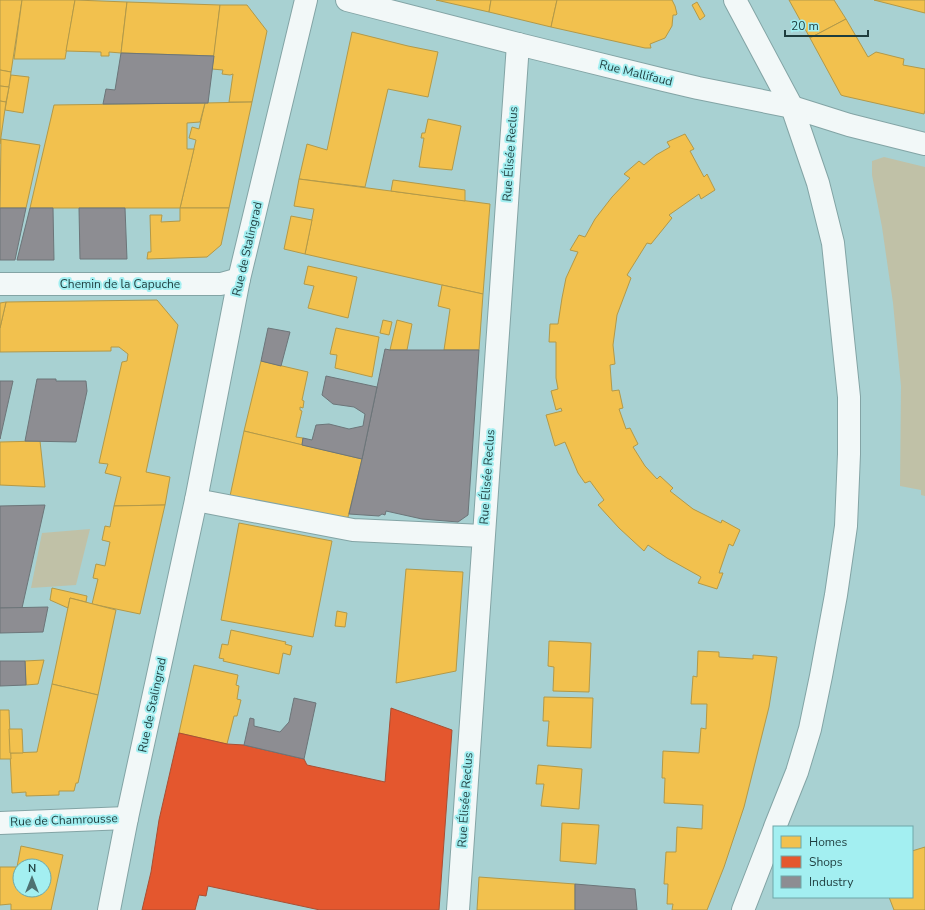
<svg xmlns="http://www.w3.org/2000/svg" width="925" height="910" viewBox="0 0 925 910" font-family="'Nunito Sans',sans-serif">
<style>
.green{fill:#c0c1a7}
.homes{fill:#f2c14e;stroke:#b29949;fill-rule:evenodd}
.shops{fill:#e4572e;stroke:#a94f33}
.industry{fill:#8d8d92;stroke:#6c7579}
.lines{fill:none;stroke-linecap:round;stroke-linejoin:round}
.minor-casing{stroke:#83a4a5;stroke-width:24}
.minor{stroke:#f2f8f8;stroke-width:22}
.labels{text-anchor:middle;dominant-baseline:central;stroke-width:4;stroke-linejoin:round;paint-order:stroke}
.street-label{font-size:12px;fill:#1e3d3e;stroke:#a3eff1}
</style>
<rect width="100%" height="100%" fill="#a8d1d2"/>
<!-- green -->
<g class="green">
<path d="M884,157l41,10v329l-4,-1v-5l-21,-4 1,-100 -8,-83 -11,-76 -10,-52v-14z"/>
<path d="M90,529l-14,56 -45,3 11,-55z"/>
</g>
<!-- homes -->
<g class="homes">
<path d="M0,0h22l-11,72 -11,-2z"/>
<path d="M22,0h53l-10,59h-51z"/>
<path d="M75,0l52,2 -6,51 -12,-1v4h-8v-4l-35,-1z"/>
<path d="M436,0h55l-2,12z"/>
<path d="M491,0h66l-6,27 -62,-15z"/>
<path d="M557,0h115l3,6 2,8 -1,1h-3l-1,11 -7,12 -15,6 1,4h-6l-94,-21z"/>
<path d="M789,0h45l12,19 -36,19z"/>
<path d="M874,0h51v13z"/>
<path d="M127,2l93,3 -6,51 -93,-3z"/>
<path d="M697,2l8,14 -5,4 -8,-15z"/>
<path d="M220,5h27l20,26 -15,71h-23l4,-28 -3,1 -8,-1 1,-4 -11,-1z"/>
<path d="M846,19l22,38 8,-5 28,7 -1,6 22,4v41l-1,4 -80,-18 -3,-1 -31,-57z"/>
<path d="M352,32l56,14 30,6 -10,45 -40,-8 -23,98 -66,-8 8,-35 20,6z"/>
<path d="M0,70l11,2 -2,15 -9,-1z"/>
<path d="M11,75l18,2 -6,36 -18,-3z"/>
<path d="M0,86l9,1 -3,15 -6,-1z"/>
<path d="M0,101l6,1 -6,42z"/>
<path d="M252,102l-23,106h-49l16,-68 -7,-2 3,-11 7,2 6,-26z"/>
<path d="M205,103l-5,19 -13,1v26h7l-14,59h-150l24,-103z"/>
<path d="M428,119l33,7 -9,44 -33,-3 5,-29h-3l1,-5h3z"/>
<path d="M685,134l9,15 -4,2 14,26 3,-3 8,16 -14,9 -2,-5 -30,21 3,3 -21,26 -4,-1 -20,32 4,3 -14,37 -4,30 2,19 -5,1 2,26 7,-1 4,18 -4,1 7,20 4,-1 8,16 -5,3 12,19 12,13 3,-3 13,12 -3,3 23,18 28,14 1,-3 18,10 -7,16 -4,-2 -10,29h4l-6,16 -19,-6 3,-6 -34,-19 -19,-13 -4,6 -25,-23 -21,-23 6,-5 -14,-19 -5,2 -7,-10 -13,-31 -10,4 -9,-31 16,-4 -1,-3 -5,2 -5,-19 7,-2 -2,-11v-36h-7l1,-18h8l4,-26 4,-20 12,-26 -8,-2 9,-15 6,2 10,-18 17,-22 18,-19 -6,-4 15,-13 5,4 12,-10 14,-8 -3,-5z"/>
<path d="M1,139l39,6 -14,63h-26z"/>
<path d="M299,179l191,25 -7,90 -41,-9 -137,-31 9,-45 -20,-3z"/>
<path d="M393,180l72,10v11l-74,-10z"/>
<path d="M180,208h49l-8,37 -14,12 -60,2 1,-7h3l-1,-37h12l-1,7 19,-1z"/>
<path d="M291,216l21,4 -7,34 -21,-5z"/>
<path d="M308,266l49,11 -9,41 -40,-10 6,-22 -10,-2z"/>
<path d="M442,285l41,9 -4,56h-35l6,-41 -12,-3z"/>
<path d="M157,300l21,25 -32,147 24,5 -5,28 -51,1 7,-29 -16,-4 3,-9 -9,-1 23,-101 5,-1 1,-7 -9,-7h-8v4l-111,1v-24l6,-26z"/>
<path d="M6,302l-6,26v-25z"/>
<path d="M383,320l9,2 -3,13 -9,-2z"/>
<path d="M397,320l15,4 -5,26h-17z"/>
<path d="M336,328l43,9 -7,40 -37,-9 2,-13 -7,-1z"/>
<path d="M261,361l47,11 -6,28 2,1 -1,7 -3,-1v3l2,1 -6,26 7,1 -1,7 -58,-14z"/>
<path d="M244,431l118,28 -15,62 -117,-25z"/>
<path d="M40,441l5,46 -45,-2v-43z"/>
<path d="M165,505l-25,109 -48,-10 6,-25 -5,-1 3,-14 9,2 5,-24 -8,-2 3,-14 5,1 4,-21z"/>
<path d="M239,523l93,18 -19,96 -92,-17z"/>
<path d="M406,569l57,3 -7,99 -60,12z"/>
<path d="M52,588l35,8 -1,6 -16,-4 -2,10 -18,-8z"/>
<path d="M70,598l46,12 -18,85 -46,-11z"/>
<path d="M337,611l10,2 -2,14 -10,-1z"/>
<path d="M231,630l55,12 -1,2 7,2 -2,9 -7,-2 -4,21 -56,-13 1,-2 -5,-1 3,-14 6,1z"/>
<path d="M549,641l42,2 -2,49 -36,-1 1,-24 -6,-1z"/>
<path d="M698,651l21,1v5l34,2v-4l24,2 -8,50 -25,100 -20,60 -17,43h-35l1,-6h-6l1,-20h-4l2,-32h10l1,-25 25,2 1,-24 -39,-2 1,-25h-3l1,-27 36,2 2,-25 5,1 1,-25h-16l2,-28 4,1z"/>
<path d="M44,660l-6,24 -12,1 -1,-24z"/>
<path d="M194,665l44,10 -2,10 3,1 -2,13 4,1 -4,16h-3l-7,28 -48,-11z"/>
<path d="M52,684l46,11 -20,88h-2l-2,8h-15v4l-33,1v-4l-14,1 -2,-40 27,-1z"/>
<path d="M544,697l49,1 -2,50 -44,-2 2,-25h-6z"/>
<path d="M0,710h9l2,49h-11z"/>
<path d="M9,729h13l1,24h-13z"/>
<path d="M538,765l44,4 -3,40 -38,-3 3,-22h-8z"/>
<path d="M562,823l37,2 -3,39 -36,-3z"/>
<path d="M21,846l42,9 -12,55h-40v-6l-11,1v-38h17zM20,866h24v24h-24z"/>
<path d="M925,847v63h-31l-5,-13h23v-46z"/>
<path d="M479,877l96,7v26h-98z"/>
</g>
<!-- shops -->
<path class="shops" d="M391,708l61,22 -13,180h-119l-112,-24 -2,10 -7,-1 -4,15h-53l9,-38 8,-52 20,-87 48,11 17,1 60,14 3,6 78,17z"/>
<!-- industry -->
<g class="industry">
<path d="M121,53l93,3 -6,47 -105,1 3,-15 9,1z"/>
<path d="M0,208h26l-11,52h-15z"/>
<path d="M30,208h23l1,52h-37z"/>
<path d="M79,208h46l2,51h-47z"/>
<path d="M268,328l22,4 -9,34 -20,-5z"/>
<path d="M385,349l5,1h89l-11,165 -10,7 -36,-3 -36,-8 -1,4 -3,-1 -3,2 -30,-2 13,-55z"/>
<path d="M326,376l51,11 -15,72 -60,-14 1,-7 9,2 4,-15 13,-1 20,5 14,-3 2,-12 -11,-7 -21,-3 -11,-9z"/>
<path d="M37,379h19v2h30l1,10 -11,51 -51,-1z"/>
<path d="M0,381h13l-13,58z"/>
<path d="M45,505l-23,103h-22v-102z"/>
<path d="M48,607l-5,25 -43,1v-25z"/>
<path d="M0,661h25l1,24 -26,1z"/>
<path d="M294,698l22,5 -12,56 -60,-14 6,-27 4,1v7l26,6 9,-10z"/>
<path d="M575,884l60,5 2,21h-62z"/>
</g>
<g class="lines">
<defs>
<g id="minor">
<path d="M347,0l171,44 146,36 34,8 94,19 57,18 76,19"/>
<path d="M735,0l57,107 26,76 15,60 16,154v57l-3,72 -10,69 -15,81 -11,53 -13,43 -22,55"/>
<path d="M0,284h221l18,-5"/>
<path d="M196,500l157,30 130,6"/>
<path d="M0,823l127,-5"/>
<path d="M109,910l18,-92 69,-318 43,-221 67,-279"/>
<path d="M458,910l60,-866"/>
<path d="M743,910l31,-80"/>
</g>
</defs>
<!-- minor casing -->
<use href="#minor" class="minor-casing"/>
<!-- minor -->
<use href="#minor" class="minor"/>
</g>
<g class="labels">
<!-- street labels -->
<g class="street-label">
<text transform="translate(636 73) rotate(14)">Rue Mallifaud</text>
<text transform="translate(510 154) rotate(-86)">Rue Élisée Reclus</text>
<text transform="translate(247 249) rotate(-77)">Rue de Stalingrad</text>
<text x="120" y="284">Chemin de la Capuche</text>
<text transform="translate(487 477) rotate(-86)">Rue Élisée Reclus</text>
<text transform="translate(152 705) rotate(-78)">Rue de Stalingrad</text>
<text transform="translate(465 800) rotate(-86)">Rue Élisée Reclus</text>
<text transform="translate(64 820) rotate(-2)">Rue de Chamrousse</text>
</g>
</g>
<!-- legend -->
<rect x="773" y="826" width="140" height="72" fill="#a3eff1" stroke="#6ea8a9"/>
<rect x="781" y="836" width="20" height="12" fill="#f2c14e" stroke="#6ea8a9"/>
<text x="809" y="846" font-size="12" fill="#1e3d3e">Homes</text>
<rect x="781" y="856" width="20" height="12" fill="#e4572e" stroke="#6ea8a9"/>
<text x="809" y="866" font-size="12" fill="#1e3d3e">Shops</text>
<rect x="781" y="876" width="20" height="12" fill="#8d8d92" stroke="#6ea8a9"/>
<text x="809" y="886" font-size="12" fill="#1e3d3e">Industry</text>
<!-- north arrow -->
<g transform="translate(32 878)"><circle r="19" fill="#a3eff1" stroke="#6ea8a9"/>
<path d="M0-3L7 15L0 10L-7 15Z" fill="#4e7172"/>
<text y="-6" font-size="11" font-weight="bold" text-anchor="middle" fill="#1e3d3e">N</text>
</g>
<!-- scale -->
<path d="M785 30v6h83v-6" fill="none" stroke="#1e3d3e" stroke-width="2"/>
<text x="791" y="30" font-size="12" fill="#1e3d3e" stroke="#a3eff1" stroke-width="3" paint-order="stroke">20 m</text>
</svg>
